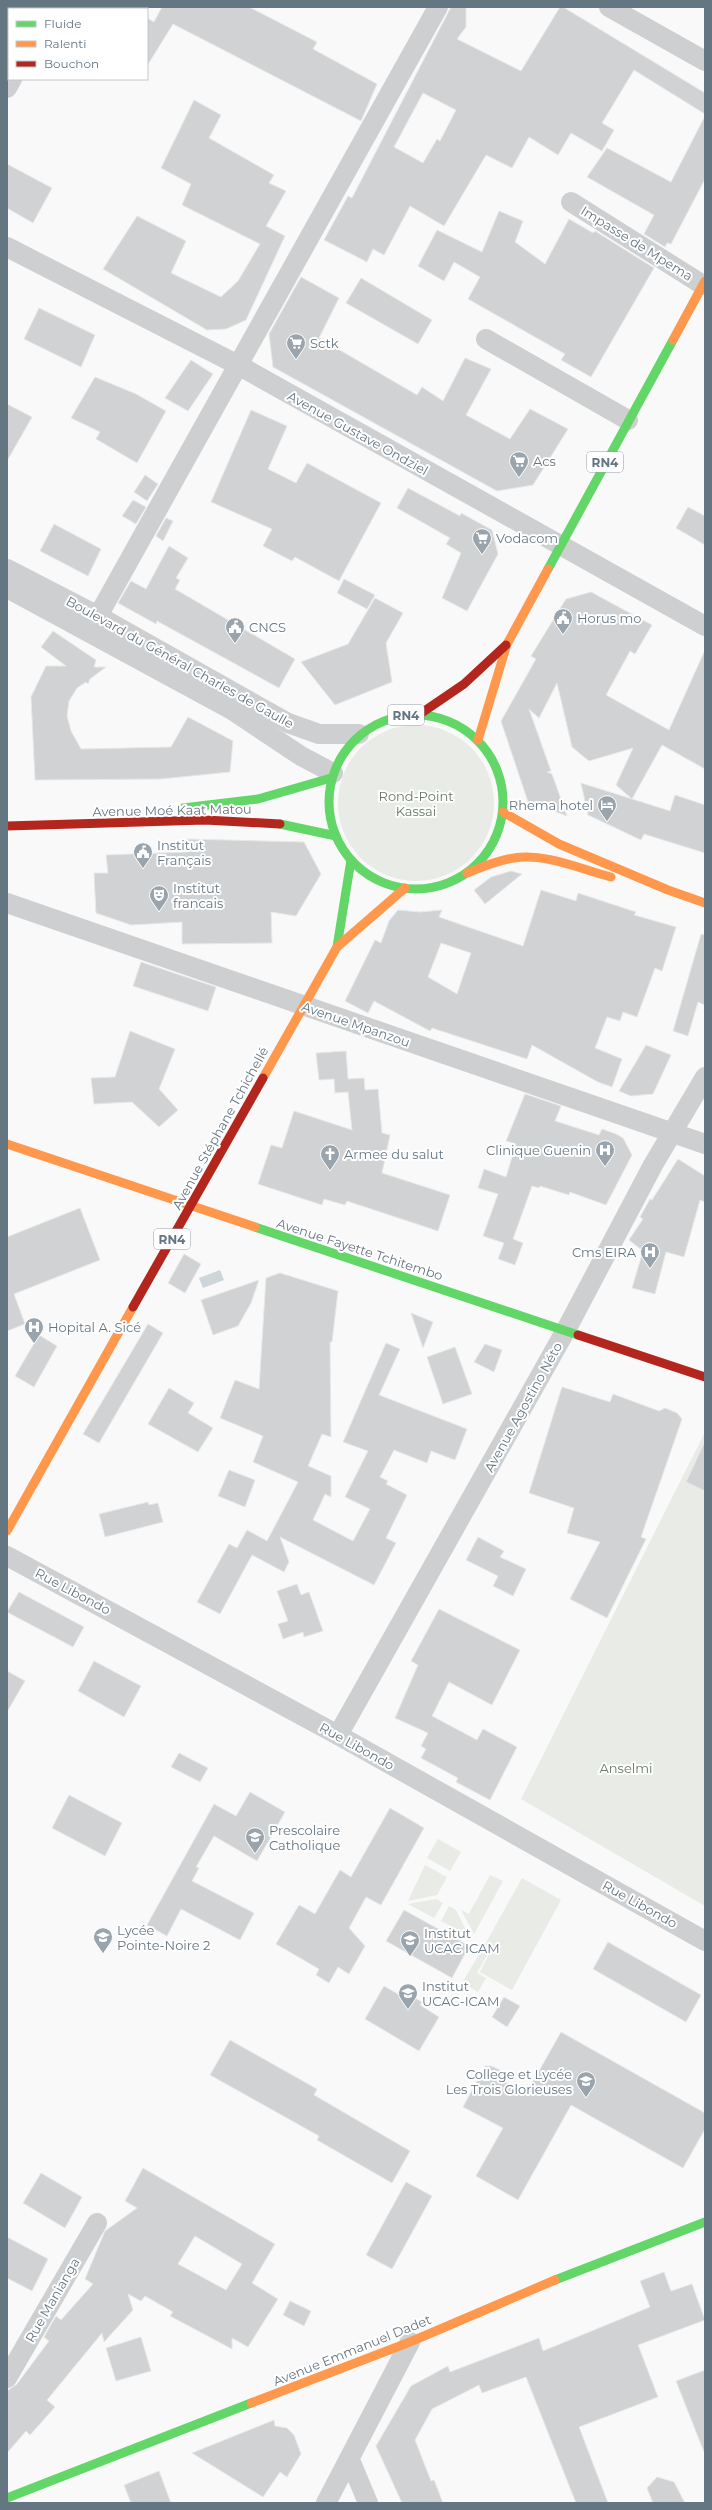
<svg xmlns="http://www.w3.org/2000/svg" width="712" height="2510" viewBox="0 0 712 2510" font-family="Montserrat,sans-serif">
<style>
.green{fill:#e8ebe6}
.water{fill:#ced6d9}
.building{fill:#d0d2d3;stroke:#e8e8e8;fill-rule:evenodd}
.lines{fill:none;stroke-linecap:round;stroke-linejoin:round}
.street{stroke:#cecfd0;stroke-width:20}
.fast{stroke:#63d668;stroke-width:9}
.slow{stroke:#ff974d;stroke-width:9}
.jam{stroke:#b3261e;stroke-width:9}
.labels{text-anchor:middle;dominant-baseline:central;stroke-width:4;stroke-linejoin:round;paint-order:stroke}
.shield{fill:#fff;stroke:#939fa8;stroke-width:1}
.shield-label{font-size:12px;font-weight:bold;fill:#657683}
.street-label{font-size:13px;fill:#657683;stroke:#fff}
.poi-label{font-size:13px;fill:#657683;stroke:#fff;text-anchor:start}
.park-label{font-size:13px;fill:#687a64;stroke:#fff}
</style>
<rect width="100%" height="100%" fill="#f9f9f9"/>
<!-- green -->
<g class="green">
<circle cx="416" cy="803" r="78"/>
<path d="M705,1432v474l-184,-107z"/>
<path d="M438,1839l23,13 -11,19 -23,-13z"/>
<path d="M425,1865l22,12 -10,18 -29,6z"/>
<path d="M490,1875l13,6 -29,53 -13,-24 8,4z"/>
<path d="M522,1878l39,22 -49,90 -32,-18 9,-18 -7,-4z"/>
<path d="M436,1899l7,4 -9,15 -26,-14z"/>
<path d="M449,1906l7,4 13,26 -28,-15z"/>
<path d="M481,1951l6,4 -10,18 9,5 -8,14 -16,-9z"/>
</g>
<!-- water -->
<path class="water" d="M220,1270l4,10 -21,8 -4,-10z"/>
<!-- building -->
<g class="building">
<path d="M162,7h87l68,35 -4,7 64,35 -16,37 -188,-97 -26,42v-48l7,4z"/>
<path d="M451,7h15v20l-9,12 64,32 39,-64h3l142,86v21l-71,-44 -32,53 12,7 -12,21 -31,-18 -13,22 -29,-18 -17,31 -26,-13 -42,71 -34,-20 -26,49 -11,-6 -6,13 -43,-22 24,-44 4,2zM423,93l33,17 -16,31 -3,-2 -14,24 -29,-16z"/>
<path d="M194,100l27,15 -12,23 65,37 -5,8 17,8 -20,35 19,10 -39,84 -20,9 -19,1 -104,-61 34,-53 49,25 -15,32 50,24 17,-16 22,-37 -78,-39 9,-21 -30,-16z"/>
<path d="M705,116v63l-34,65 -4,-1 -2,4 -21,-13 10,-19 -67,-38 20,-29 64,34z"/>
<path d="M7,164l45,24 -19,35 -26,-15z"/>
<path d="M499,211l24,10 -8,21 30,22 24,-45 24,14 2,-2 59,37 -63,109 -30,-17 4,-6 -97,-55 12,-22 -26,-15 -10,19 -26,-15 19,-36 45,22z"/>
<path d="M301,277l38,21 -20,40 98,57 5,-8 21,14 22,-43 26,11 -25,46 44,24 20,-30 38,20 -35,56 -36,6 -224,-124 -4,-33z"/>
<path d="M361,278l71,42 -14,24 -72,-41z"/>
<path d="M39,308l56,27 -14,32 -57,-28z"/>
<path d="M191,360l22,14 -25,37 -23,-13z"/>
<path d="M95,377l41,17 30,17 -29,52 -41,-24 4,-7 -29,-14z"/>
<path d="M7,404l25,13 -25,44z"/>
<path d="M251,410l36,16 -19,43 28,14 11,-20 74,40 -42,78 -44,-24 -3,4 -29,-15 9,-17 -61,-27z"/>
<path d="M145,475l13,9 -11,17 -13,-9z"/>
<path d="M408,488l52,28 1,-3 31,17 6,24 -31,57 -25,-13 19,-45 -15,-9 4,-6 -53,-30z"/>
<path d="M133,500l13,7 -10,17 -14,-8z"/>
<path d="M688,507l17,9v29l-29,-17z"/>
<path d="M166,518l7,3 -10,20 -7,-5z"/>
<path d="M54,524l47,25 -13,27 -48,-25z"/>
<path d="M169,546l19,12 -12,20 4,2 -5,9 120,70 -16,29 -122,-67 -1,3 -38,-21 13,-22 15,8z"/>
<path d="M344,579l31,16 -8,14 -30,-16z"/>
<path d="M591,592l61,33 -17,29 -5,-3 -24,44 63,35 36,-80v119l-43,-24 -30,54 38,12 5,-16 30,10v48l-61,-19 -3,6 -53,-25 -7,-32 51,16 -16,-14 17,-37 -44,13 -17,-14 -15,-64 -18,35 -10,-9 22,62 -4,1 5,2 15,42 -39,-14 -27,-81 35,-62 -5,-3 35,-57z"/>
<path d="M375,598l28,15 -17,30 6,39 -57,23 -34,-43 47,-18z"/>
<path d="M53,631l43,29 -2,7h12l-16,12 -2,5 -2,-2 -9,6 -8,13 -2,15 4,15 10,18 90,-2 17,-30 45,24 -3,31 -69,7 -126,1 -4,-83 15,-31h20l-25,-19z"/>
<path d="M187,839l117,3 17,32 -25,42 -25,-4 1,31 -90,1v-22l-51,3 -35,-12 -2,-40h14l-2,-18 81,-3z"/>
<path d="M511,871l11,3 -37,30 -11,-14 17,-13z"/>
<path d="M541,890l35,11 2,-8 58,19 -2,3 42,12 -14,44 -7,-3 -18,49 -14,-5 -3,9 -13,-4 -12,31 27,11 -10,28 -14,-5 -66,-37 -5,14 -95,-31 -2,3 -56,-30 -6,12 -23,-12 30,-61 6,3 8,-22 9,-11 22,2 22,-2 -3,7 84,29zM441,943l30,10 -14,41 -29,-17z"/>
<path d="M701,934l4,1v70l-7,-3 -10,34 -15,-5z"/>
<path d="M141,962l75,25 -8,24 -75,-25z"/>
<path d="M130,1031l45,18 -16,40 19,21 -19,17 -27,-25 -38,2 -3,-26 24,-1z"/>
<path d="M646,1045l25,10 -18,39 -22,2 -12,-5z"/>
<path d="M346,1051l2,28 16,-1 1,12 13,-1 4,44 8,2 -8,38 68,22 -12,36 -91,-30 -2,4 -21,-6 -2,6 -64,-21 13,-39 11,3 12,-37 58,19 -4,-38 -13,1 -1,-14 -15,1 -3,-27z"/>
<path d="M525,1094l36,12 -6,15 44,14 3,-6 14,5 7,4 9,17 -26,50 -36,-13 -1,3 -29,-9 -1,2 -7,-2 -19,53 10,4 -8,22 -17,-6 6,-16 -21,-7 15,-42 -20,-6 6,-19 22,8 10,-33 -10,-3z"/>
<path d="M678,1159l27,17v26l-5,-2 -16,57 -18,-5 -11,42 -23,-6 11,-37 -14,-11 14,-21 -3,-2 10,-18 2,1z"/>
<path d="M80,1208l20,52 -86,34 11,30 -18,7v-94z"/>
<path d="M184,1254l17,10 -16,29 -17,-10z"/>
<path d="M280,1273l58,18 -6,51h-2l1,95 -9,-3 -14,32 23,10v21l-6,-3 -12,26 40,21 17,-32 -25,-12 23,-46 -25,-9 43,-99 14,6 -21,46 88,34 -12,31 -24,-9 -4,12 -33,-13 -14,27 8,4 -2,3 21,11 -21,43 10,5 -22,42 -94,-48 9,25 -5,10 -32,-17 -32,59 -23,-12 32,-58 8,4 10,-18 20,11 31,-59 -45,-20 10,-26 -43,-18 15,-38 24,9 7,-111z"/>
<path d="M259,1280l-8,23 -13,23 -25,9 -12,-35z"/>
<path d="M411,1313l22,9 -10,26z"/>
<path d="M148,1324l15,9 -64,110 -16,-9z"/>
<path d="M39,1335l18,11 -23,41 -19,-11z"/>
<path d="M485,1344l17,6 -8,22 -20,-10z"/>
<path d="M455,1347l17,47 -29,10 -16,-47z"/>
<path d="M562,1387l48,15 3,-8 46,17 6,-3 12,5 5,6 -41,118 5,2 -39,79 -37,-19 30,-57 -33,-9 7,-25 -45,-15z"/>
<path d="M169,1388l25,15 -6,10 25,15 -15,24 -50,-28z"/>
<path d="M705,1441v50l-19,-9z"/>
<path d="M229,1470l26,10 -10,27 -27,-11z"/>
<path d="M148,1502l1,3 9,-2 5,19 -58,15 -6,-23z"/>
<path d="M478,1537l26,14 -4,6 26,12 -13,27 -20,-10 5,-10 -32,-16z"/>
<path d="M297,1584l4,11 8,-3 14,39 -19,6 -1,-5 -20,7 -5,-15 10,-3 -11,-30z"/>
<path d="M19,1592l65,35 -11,20 -66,-35z"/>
<path d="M439,1609l81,41 -28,55 -43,-23 -17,34 45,24 6,-11 34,18 -27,53 -34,-18 2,-4 -37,-20 5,-9 -5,-3 7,-13 -33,-15 23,-53 -7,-4z"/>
<path d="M94,1661l47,25 -17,31 -46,-26z"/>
<path d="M7,1671l18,10 -18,31z"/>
<path d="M179,1753l29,15 -8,14 -29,-15z"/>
<path d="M250,1792l35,20 -28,49 -43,-25 -18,31 3,1 -7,13 62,32 -14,27 -59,-31 -14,27 -20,-11 67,-121 22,12z"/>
<path d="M69,1795l53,28 -17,33 -53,-28z"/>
<path d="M390,1808l34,20 -43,77 -15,-8 -17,31 16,18 -16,28 -11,-7 -9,16 -13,-8 3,-6 -43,-25 23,-39 16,9 25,-44 11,7z"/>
<path d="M404,1910l65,36 -17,32 -66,-37z"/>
<path d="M608,1942l93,53 -15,27 -93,-53z"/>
<path d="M384,1986l19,11 3,-4 16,9 -2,3 19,12 -20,34 -54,-32z"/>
<path d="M504,1997l16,9 -13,21 -15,-10z"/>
<path d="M561,2032l144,81v16l-22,39 -112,-63 -53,95 -42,-24 27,-48 -40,-21 22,-41h6l13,6 -4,7 26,15z"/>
<path d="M230,2040l87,49 -3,6 96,56 -18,32 -75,-43 2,-4 -109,-61z"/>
<path d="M143,2168l132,76 -23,39 26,16 -30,48 -16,-9v11l-62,-33 3,-4 -28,-16 -4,5 -13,-7 5,16 -29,32 -2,-9 -55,67 8,7 -25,28 -4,-4 -19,22v-62l10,-7 32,-43 -5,-4 12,-21 5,4 32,-36 -8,-5 20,-48 32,-23 -12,-7zM195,2236l47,28 -16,26 -48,-26z"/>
<path d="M41,2173l41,24 -17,31 -42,-25z"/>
<path d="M406,2182l26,14 -40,73 -26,-14z"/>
<path d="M7,2237l41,22 -16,32 -25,-13z"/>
<path d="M664,2272l7,19 21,-7 13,36 -67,25 20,52 -79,30 29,76h-32l-50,-126 -44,16 -3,-8 -47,24 -17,31 16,41 3,-1 9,23h-41l-26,-57 35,-60 37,-20 2,6 89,-34 4,13 107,-44 -10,-26z"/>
<path d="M290,2301l21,10 -7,15 -21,-11z"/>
<path d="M141,2337l10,34 -35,10 -10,-33z"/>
<path d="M705,2370v82h-1l-28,-71z"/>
<path d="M274,2420l1,6 12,2 7,7 7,19 -14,23 -7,-5 -17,25 -71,-44z"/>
<path d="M159,2471l12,32h-40l-7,-18z"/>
<path d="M657,2477l17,5 11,21h-32l-6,-15z"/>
</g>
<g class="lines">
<!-- street -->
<g class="street">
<path d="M609,7l96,54"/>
<path d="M51,9l1,-2"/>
<path d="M7,88l5,-9"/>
<path d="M571,202l132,83"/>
<path d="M7,247l231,118 467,261"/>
<path d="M486,339l142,81"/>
<path d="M7,569l91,47 190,107 31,11h40"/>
<path d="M7,588l225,122 69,46 32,17"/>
<path d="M98,616l340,-609"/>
<path d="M7,903l698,241"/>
<path d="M7,1556l331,179 367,206"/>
<path d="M338,1735l228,-405 87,-165 52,-88"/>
<path d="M7,2378l90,-155"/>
<path d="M350,2460l18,43"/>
<path d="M326,2503l84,-161"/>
</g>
<!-- fast -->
<g class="fast">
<path d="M548,569l125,-229"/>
<circle cx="416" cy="802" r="87"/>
<path d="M183,808l75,-9 73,-21"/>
<path d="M280,824l56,12"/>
<path d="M337,947l14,-87"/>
<path d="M255,1227l323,108"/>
<path d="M555,2280l150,-58"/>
<path d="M7,2498l244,-95"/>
</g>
<!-- slow -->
<g class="slow">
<path d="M673,340l32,-59"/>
<path d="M478,740l29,-96 41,-75"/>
<path d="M503,812l56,32 109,46 37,13"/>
<path d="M467,873c15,-6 31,-13 47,-15 32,-5 66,11 97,19"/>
<path d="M263,1078l74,-131 68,-59"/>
<path d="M7,1144l248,83"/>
<path d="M7,1531l126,-224"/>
<path d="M251,2403l159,-61 145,-62"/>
</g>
<!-- jam -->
<g class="jam">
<path d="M420,714l44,-30 42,-39"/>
<path d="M7,826l198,-6 75,4"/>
<path d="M133,1307l130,-229"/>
<path d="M578,1335l127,42"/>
</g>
</g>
<!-- icons -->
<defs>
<symbol id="supermarket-pin" viewBox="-11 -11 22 30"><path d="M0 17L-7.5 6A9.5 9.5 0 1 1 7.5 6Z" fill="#99a4ac" stroke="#fff"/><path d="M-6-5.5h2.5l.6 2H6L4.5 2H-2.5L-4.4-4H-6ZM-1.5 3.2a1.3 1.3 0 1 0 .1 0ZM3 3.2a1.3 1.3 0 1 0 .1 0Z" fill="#fff"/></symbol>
<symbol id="civic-pin" viewBox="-11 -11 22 30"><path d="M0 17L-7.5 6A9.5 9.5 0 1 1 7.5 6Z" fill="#99a4ac" stroke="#fff"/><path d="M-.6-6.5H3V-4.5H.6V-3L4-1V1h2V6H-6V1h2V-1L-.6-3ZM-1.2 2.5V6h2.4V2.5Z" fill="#fff"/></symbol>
<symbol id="hotel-pin" viewBox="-11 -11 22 30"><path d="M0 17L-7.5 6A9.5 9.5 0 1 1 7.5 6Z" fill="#99a4ac" stroke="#fff"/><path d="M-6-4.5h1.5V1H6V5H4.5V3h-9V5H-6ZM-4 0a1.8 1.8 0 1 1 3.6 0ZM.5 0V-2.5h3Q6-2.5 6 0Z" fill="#fff"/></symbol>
<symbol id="theatre-pin" viewBox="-11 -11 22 30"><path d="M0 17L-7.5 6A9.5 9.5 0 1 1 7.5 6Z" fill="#99a4ac" stroke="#fff"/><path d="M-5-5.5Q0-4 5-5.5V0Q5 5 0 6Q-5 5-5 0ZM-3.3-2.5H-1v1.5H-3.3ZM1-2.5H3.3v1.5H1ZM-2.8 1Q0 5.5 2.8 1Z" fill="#fff"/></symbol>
<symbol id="hospital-pin" viewBox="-11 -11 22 30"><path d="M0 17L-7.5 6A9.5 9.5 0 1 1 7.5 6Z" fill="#99a4ac" stroke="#fff"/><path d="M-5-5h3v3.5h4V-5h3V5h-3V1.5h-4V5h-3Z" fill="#fff"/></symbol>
<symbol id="church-pin" viewBox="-11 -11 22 30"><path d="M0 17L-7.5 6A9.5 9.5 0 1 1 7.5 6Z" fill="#99a4ac" stroke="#fff"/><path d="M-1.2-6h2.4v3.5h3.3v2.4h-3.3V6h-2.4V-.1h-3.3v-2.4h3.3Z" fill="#fff"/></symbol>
<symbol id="school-pin" viewBox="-11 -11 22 30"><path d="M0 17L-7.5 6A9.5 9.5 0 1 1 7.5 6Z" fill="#99a4ac" stroke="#fff"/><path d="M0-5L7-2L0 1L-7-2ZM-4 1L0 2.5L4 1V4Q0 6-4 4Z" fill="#fff"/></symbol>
</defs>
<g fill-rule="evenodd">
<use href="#supermarket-pin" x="285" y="332" width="22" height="30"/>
<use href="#supermarket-pin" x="508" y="450" width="22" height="30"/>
<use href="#supermarket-pin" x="471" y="527" width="22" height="30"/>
<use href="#civic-pin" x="552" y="607" width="22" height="30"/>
<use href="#civic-pin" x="224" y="616" width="22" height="30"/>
<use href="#hotel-pin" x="596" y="794" width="22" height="30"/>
<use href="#civic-pin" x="132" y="841" width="22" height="30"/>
<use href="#theatre-pin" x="148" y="884" width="22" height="30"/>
<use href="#hospital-pin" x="594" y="1139" width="22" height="30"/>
<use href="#church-pin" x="319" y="1143" width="22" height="30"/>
<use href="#hospital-pin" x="639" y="1241" width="22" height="30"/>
<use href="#hospital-pin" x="23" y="1316" width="22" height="30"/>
<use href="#school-pin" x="244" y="1826" width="22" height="30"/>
<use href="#school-pin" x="92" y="1926" width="22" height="30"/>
<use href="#school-pin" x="399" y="1929" width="22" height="30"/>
<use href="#school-pin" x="397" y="1982" width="22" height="30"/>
<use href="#school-pin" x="575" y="2070" width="22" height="30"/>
</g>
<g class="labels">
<!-- shield labels -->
<g class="shield">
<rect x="587" y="452" width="36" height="20" rx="3"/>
<rect x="388" y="705" width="36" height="20" rx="3"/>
<rect x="154" y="1229" width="36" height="20" rx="3"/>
</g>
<g class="shield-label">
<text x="605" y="462">RN4</text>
<text x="406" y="715">RN4</text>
<text x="172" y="1239">RN4</text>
</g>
<!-- street labels -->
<g class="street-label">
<text transform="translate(637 243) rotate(32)">Impasse de Mpema</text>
<text transform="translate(358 433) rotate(29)">Avenue Gustave Ondziel</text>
<text transform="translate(180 662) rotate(29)">Boulevard du Général Charles de Gaulle</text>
<text transform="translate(172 810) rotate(-1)">Avenue Moé Kaat Matou</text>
<text transform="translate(356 1024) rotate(19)">Avenue Mpanzou</text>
<text transform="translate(220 1128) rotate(-61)">Avenue Stéphane Tchichellé</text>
<text transform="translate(360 1249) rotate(18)">Avenue Fayette Tchitembo</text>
<text transform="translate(523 1407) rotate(-61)">Avenue Agostino Néto</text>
<text transform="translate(73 1591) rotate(28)">Rue Libondo</text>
<text transform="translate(357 1746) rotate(29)">Rue Libondo</text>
<text transform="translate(640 1904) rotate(29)">Rue Libondo</text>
<text transform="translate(52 2300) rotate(-60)">Rue Manianga</text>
<text transform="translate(352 2350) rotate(-22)">Avenue Emmanuel Dadet</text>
</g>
<!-- poi labels -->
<g class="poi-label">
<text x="310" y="343">Sctk</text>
<text x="533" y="461">Acs</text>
<text x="496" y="538">Vodacom</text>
<text x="577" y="618">Horus mo</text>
<text x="249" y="627">CNCS</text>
<text x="593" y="805" text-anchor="end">Rhema hotel</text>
<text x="157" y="845">Institut<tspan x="157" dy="15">Français</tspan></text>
<text x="173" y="888">Institut<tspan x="173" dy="15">francais</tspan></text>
<text x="591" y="1150" text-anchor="end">Clinique Guenin</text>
<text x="344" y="1154">Armee du salut</text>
<text x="636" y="1252" text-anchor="end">Cms EIRA</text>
<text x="48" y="1327">Hopital A. Sicé</text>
<text x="269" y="1830">Prescolaire<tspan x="269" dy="15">Catholique</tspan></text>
<text x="117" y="1930">Lycée<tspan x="117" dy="15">Pointe-Noire 2</tspan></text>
<text x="424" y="1933">Institut<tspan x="424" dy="15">UCAC ICAM</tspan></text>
<text x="422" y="1986">Institut<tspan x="422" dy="15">UCAC-ICAM</tspan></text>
<text x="572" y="2074" text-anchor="end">College et Lycée<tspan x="572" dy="15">Les Trois Glorieuses</tspan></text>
</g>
<!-- park labels -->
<g class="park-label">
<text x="416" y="796">Rond-Point<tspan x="416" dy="15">Kassai</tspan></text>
<text x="626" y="1768">Anselmi</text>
</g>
</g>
<!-- border -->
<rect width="712" height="2510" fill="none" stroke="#657683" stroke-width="16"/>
<!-- legend -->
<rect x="8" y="8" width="140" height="72" fill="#ffffff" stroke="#c1c8cd"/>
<rect x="16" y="21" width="20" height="6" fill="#63d668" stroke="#c1c8cd"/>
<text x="44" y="28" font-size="12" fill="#657683">Fluide</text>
<rect x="16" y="41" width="20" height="6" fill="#ff974d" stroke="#c1c8cd"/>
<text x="44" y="48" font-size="12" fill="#657683">Ralenti</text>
<rect x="16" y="61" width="20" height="6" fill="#b3261e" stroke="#c1c8cd"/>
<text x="44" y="68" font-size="12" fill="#657683">Bouchon</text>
</svg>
